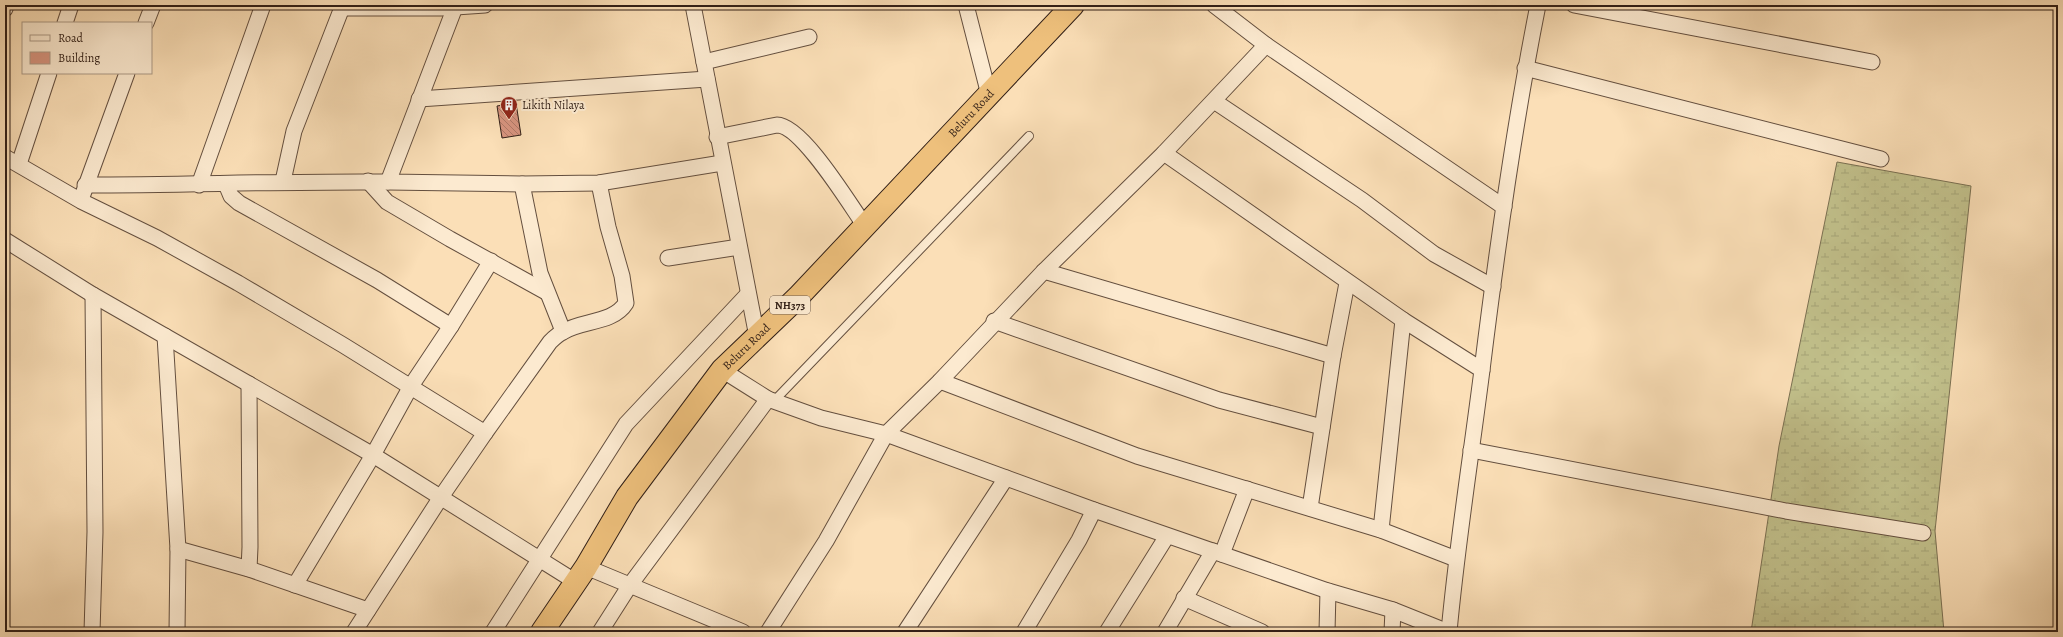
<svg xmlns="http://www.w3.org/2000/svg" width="2063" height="637" viewBox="0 0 2063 637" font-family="Alegreya,serif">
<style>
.wetland{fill:url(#wetland-marsh);stroke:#7a7052}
.building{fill:url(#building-back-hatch);stroke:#311f17}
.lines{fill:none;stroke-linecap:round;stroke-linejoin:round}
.service-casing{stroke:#644f3f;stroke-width:10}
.minor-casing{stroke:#644f3f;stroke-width:17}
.trunk-casing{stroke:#311f17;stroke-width:24}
.service{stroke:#fcead0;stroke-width:8}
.minor{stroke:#fcead0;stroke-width:15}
.trunk{stroke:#eec07c;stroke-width:22}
.labels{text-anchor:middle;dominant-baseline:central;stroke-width:4;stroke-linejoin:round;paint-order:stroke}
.shield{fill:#fcead0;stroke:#6e5c4e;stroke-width:1}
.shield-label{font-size:11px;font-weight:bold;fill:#311f17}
.poi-label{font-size:12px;fill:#311f17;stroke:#fcead0;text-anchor:start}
.street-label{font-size:12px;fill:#311f17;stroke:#fcead0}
</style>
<defs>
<pattern id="wetland-marsh" width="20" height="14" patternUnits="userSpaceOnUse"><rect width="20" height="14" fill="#c2c18c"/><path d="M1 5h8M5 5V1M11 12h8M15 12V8" fill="none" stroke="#a7a578"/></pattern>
<pattern id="building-back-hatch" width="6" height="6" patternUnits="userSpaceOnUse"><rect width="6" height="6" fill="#d7947f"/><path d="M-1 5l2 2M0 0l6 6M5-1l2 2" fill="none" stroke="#af7867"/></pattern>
</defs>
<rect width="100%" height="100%" fill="#fbdfb7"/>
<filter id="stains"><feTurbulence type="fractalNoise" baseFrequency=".005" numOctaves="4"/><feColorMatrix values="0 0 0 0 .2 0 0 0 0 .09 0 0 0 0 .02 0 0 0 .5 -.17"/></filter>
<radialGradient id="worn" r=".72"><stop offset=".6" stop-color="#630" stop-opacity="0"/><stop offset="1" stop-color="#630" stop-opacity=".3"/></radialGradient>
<!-- wetland -->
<path class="wetland" d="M1837,162l134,24 -36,345 9,101h-193l28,-186z"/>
<!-- building -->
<path class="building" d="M516,103l5,32 -19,3 -5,-32z"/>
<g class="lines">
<defs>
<path id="service" d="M774,401l255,-265"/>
<g id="minor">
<path d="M693,5l64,332"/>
<path d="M966,5l23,90"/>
<path d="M1574,5l298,57"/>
<path d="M455,7l-67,175 134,2 77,-1 123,-20"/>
<path d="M342,8h99l44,-3"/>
<path d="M5,9l1,-4"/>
<path d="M65,23l6,-18"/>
<path d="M146,23l7,-18"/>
<path d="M1266,45l238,162"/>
<path d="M704,62l105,-25"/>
<path d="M1525,68l356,91"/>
<path d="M419,99l288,-20"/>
<path d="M1214,101l148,99 72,54 59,33"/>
<path d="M717,137l60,-12c25,0 73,80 88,101"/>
<path d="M1164,153l239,167 -22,210"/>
<path d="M5,157l76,44 76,37 81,45 105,62 142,88 -44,64 -87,135"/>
<path d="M19,164l30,-91"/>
<path d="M283,181l11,-50 49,-126"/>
<path d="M368,181l19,21 63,37 96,53"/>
<path d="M226,184l5,12 8,7 138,77 74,46"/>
<path d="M522,184l18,89 23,58"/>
<path d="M85,185c101,0 202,-4 303,-3"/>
<path d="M199,185l64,-180"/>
<path d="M83,194l44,-121"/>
<path d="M5,240l88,55 280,160 203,127"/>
<path d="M668,258l71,-11"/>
<path d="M1044,271l289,85"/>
<path d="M1403,320l79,50"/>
<path d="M994,321l225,79 103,27"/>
<path d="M165,336l13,213 -1,83"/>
<path d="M722,370l46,29 53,19 65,16 208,76 234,81 65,19 55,22"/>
<path d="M940,381l197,75 244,74 75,29"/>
<path d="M485,433l65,-91c4,-4 8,-8 13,-10 18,-12 50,-8 63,-29l-4,-27 -14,-49 -9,-44"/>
<path d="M1471,450l315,61 137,22"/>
<path d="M1310,508l23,-152 14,-73"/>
<path d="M178,549l71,20 119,41"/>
<path d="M1222,554l25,-65"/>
<path d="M586,567l157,65"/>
<path d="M249,569l1,-22 -1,-163"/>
<path d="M295,585l78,-130 38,-69 40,-60 40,-65"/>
<path d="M1184,598l78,34"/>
<path d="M92,632l3,-100 -2,-237"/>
<path d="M493,632l133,-208 122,-130"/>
<path d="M600,632l30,-47 138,-186"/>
<path d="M768,632l58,-91 60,-107 54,-53 104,-110 120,-118 102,-108 -52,-40"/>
<path d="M905,632l101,-154"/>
<path d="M1024,632l55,-92 15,-30"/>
<path d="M1107,632l60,-96"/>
<path d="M1165,632l48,-81"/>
<path d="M1327,632l1,-41"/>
<path d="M1392,632l1,-22"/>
<path d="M1449,632c8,-88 22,-175 33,-262 15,-122 32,-245 56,-365"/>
</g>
<g id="trunk">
<path id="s1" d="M542,632l44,-65 41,-70 95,-127 76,-73 275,-292"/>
</g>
</defs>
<!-- service casing -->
<use href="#service" class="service-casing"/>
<!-- minor casing -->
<use href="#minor" class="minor-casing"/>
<!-- trunk casing -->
<use href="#trunk" class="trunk-casing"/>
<!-- service -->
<use href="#service" class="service"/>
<!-- minor -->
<use href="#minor" class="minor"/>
<!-- trunk -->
<use href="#trunk" class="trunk"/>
</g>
<!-- icons -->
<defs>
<symbol id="building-pin" viewBox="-11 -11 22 30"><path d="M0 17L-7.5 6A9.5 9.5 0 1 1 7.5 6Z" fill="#8f2418" stroke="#fcead0"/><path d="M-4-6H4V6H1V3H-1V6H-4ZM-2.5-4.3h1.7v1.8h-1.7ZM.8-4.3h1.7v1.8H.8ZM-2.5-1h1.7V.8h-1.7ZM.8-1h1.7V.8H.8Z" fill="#fff"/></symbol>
</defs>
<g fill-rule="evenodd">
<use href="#building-pin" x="499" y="95" width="20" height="27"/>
</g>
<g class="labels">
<!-- shield labels -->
<rect class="shield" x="770" y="296" width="40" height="18" rx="3"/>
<g class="shield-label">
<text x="790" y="305">NH373</text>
</g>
<!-- poi labels -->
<g class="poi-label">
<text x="522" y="105">Likith Nilaya</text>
</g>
<!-- street labels -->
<g class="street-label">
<text stroke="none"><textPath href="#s1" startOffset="676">Beluru Road</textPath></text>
<text stroke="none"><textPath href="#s1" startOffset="352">Beluru Road</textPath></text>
</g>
</g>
<!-- margin -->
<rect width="2063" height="637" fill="none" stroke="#fbdfb7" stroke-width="20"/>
<rect x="6" y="6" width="2051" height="625" fill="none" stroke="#311f17" stroke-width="2"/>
<rect x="10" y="10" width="2043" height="617" fill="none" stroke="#311f17"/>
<!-- legend -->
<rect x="22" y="22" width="130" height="52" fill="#fcead0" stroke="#ab9986"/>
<rect x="30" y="35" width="20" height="6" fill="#fcead0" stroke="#ab9986"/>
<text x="58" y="42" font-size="12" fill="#311f17">Road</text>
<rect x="30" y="52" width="20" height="12" fill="#d7947f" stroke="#ab9986"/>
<text x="58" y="62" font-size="12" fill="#311f17">Building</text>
<rect width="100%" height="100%" filter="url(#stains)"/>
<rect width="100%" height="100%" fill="url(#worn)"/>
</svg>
